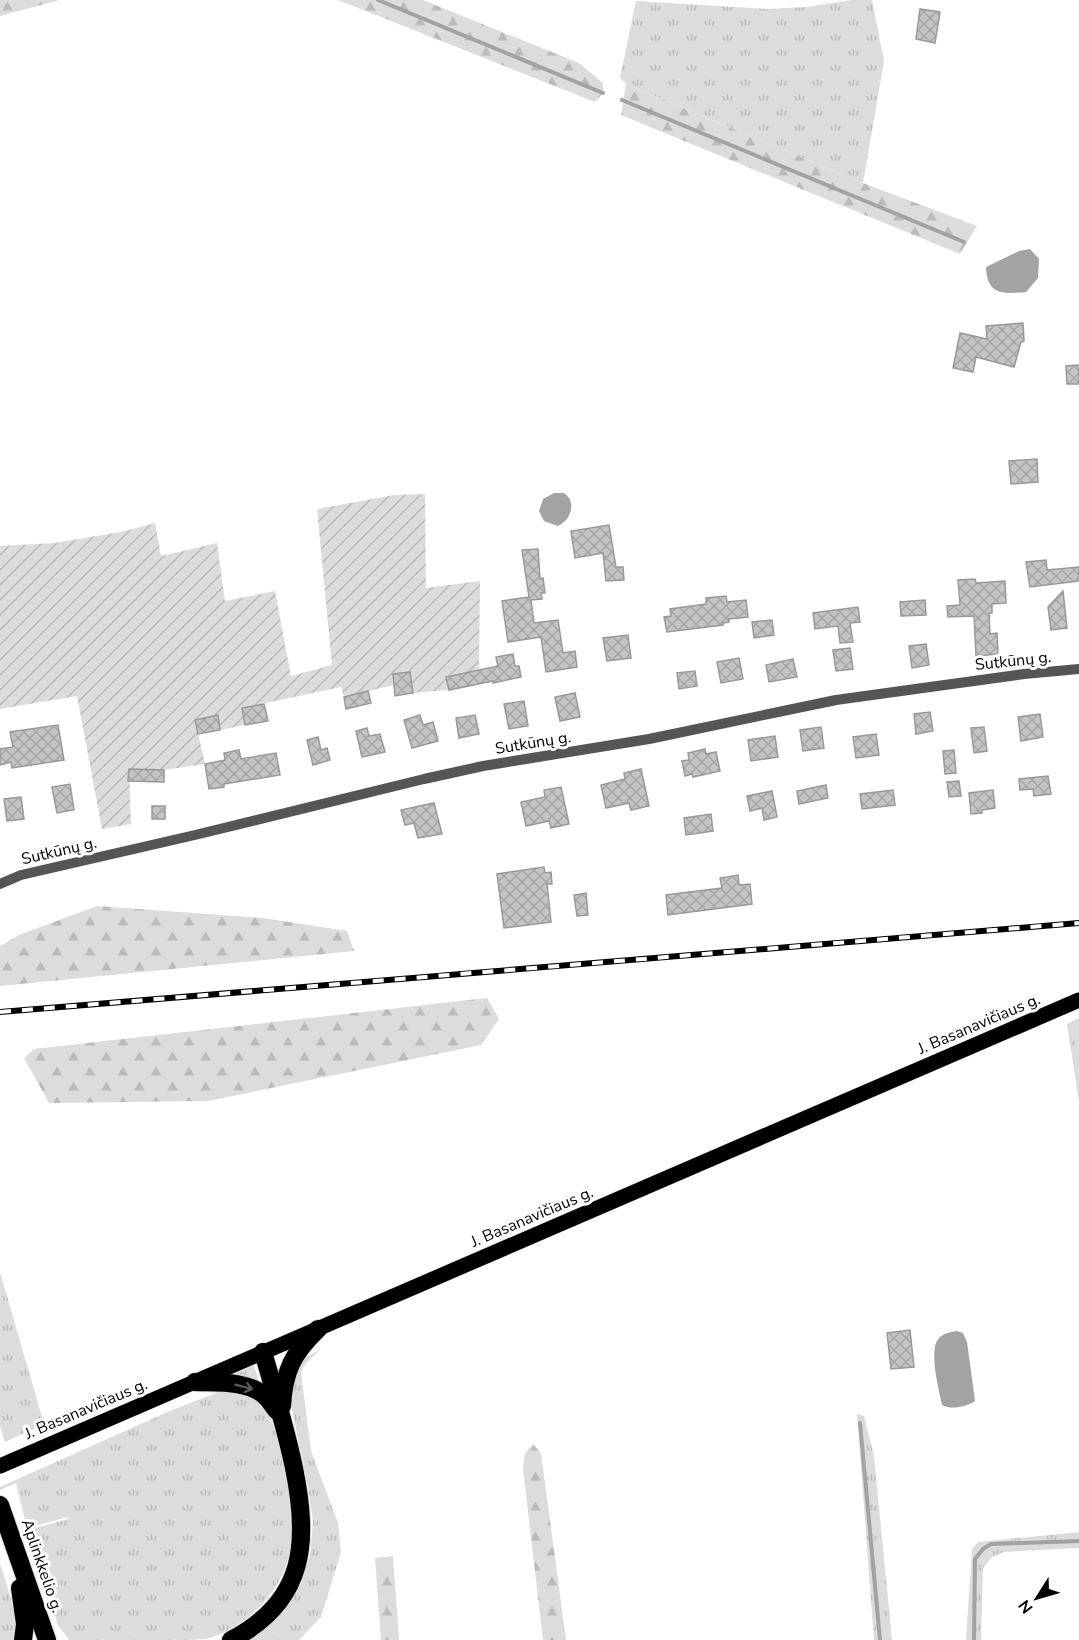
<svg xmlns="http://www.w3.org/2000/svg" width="1079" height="1640" viewBox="0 0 1079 1640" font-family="'Nunito Sans',sans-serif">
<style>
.grass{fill:url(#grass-tufts)}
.forest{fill:url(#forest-firs)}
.garden{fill:url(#garden-furrows)}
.water{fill:#a3a3a3}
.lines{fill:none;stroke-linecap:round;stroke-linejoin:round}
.stream{stroke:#a3a3a3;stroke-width:4}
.building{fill:url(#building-cross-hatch);stroke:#999;stroke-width:1.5}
.primary-casing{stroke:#dbdbdb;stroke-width:16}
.highway-casing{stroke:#dbdbdb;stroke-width:20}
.street{stroke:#555;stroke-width:10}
.primary{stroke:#000;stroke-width:15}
.highway{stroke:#000;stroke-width:18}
.rail-casing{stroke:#000;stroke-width:6}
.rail{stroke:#fff;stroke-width:4;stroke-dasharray:11;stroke-linecap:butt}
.oneway{stroke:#595959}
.labels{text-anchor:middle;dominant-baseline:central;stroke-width:6;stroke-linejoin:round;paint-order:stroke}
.street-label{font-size:16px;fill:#000;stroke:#fff}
</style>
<defs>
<pattern id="grass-tufts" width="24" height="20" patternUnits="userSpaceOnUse" patternTransform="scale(1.5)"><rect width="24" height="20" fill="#dcdcdc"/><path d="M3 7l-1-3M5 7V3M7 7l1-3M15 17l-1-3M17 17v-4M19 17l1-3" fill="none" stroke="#bbb"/></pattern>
<pattern id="forest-firs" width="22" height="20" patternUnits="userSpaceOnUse" patternTransform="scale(1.5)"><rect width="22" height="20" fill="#dcdcdc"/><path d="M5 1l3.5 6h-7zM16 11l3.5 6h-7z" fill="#bbb"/></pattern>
<pattern id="garden-furrows" width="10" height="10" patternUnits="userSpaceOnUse" patternTransform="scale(1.5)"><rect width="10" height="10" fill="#dcdcdc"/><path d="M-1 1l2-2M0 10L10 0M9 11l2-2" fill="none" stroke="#bbb"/></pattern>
<pattern id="building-cross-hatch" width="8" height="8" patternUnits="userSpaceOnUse" patternTransform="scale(1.5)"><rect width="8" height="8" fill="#c4c4c4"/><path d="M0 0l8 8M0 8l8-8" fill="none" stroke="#a7a7a7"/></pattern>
</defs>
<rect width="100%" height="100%" fill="#fff"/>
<!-- grass -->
<g class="grass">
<path d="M851,0h21l12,61 -21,122 -237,-99 -6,-6 16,-77 132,8 38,-2z"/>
<path d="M1079,1018v84l-12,-78z"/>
<path d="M0,1272l44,152 -39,18 -5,-16z"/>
<path d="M321,1349l-15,14 -5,9 10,79 27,72 3,29 -20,65 -22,23h-48l22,-18 15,-18 13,-21 9,-27 3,-34 -5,-36 -20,-95 15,-32z"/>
<path d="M254,1365l5,18 -30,-6z"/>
<path d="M221,1391c8,1 19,0 27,3 36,12 47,124 42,157 -2,8 -5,18 -9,26 -13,28 -45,54 -75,62 -12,1 -28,1 -41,1 -32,0 -64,0 -96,0l-11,-15 -30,-95 40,-11v-2l-41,11 -11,-45 -16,7v-3l172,-77z"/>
<path d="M857,1414l7,2 10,40 18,184h-18z"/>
<path d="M1079,1532v16l-75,4 -12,5 -9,11 -2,72h-15l6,-91 6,-7z"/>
<path d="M0,1564c8,24 18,51 14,76h-14z"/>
</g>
<!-- forest -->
<g class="forest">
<path d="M0,0h60l-60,16z"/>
<path d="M338,0h85l156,63 24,20v10l-8,9z"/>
<path d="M626,84l237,99 114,43 -17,28 -339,-139z"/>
<path d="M97,906l166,12 84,13 7,20 -354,35v-40l19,-11z"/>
<path d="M487,998l12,21 -18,26 -273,56 -159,2 -25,-45 10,-9z"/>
<path d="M533,1444l8,9 25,187h-23l-20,-171 2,-16z"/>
<path d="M393,1556l6,84h-18l-6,-82z"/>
</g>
<!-- garden -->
<path class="garden" d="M425,494l1,94 54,-7 -1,89 -32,7 2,13 -36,3 -4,-21 -16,2 1,11 -50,12 -3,-10 -99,21 3,17 -25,5 -3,-15 -22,5 10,44 -41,6 -35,-1 2,55 -29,5 -25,-133 -77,13v-163l54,-3 67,-11 34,-9 6,33 56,-13 8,58 50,-10 16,85 41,-11 -15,-156 77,-14z"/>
<!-- water -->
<g class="water">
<path d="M1030,249l9,10 -1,19 -12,14c-24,2 -39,3 -40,-25l33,-16z"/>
<path d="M554,493h10c13,9 7,27 -6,33l-14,-5 -5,-10 4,-12z"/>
<path d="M957,1331l6,2 4,9 8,59c-9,6 -24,9 -33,4 -3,-15 -14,-56 -3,-67 5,-5 12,-6 18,-7z"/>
</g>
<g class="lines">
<!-- stream -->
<g class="stream">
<path d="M378,0l225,93"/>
<path d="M622,100l342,142"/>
<path d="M860,1423l20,217"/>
<path d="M974,1640l1,-81 8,-10 8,-5 88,-3"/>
</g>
</g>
<!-- building -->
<g class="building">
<path d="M920,9l20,3 -5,31 -19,-4z"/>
<path d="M1023,323l1,18 -3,1 -7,25 -38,-10 -3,15 -20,-4 7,-35 27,6 -1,-13z"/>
<path d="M1079,365v19h-12l-1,-18z"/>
<path d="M1037,459l1,23 -27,2 -2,-23z"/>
<path d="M609,525l7,42h7l1,13 -18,1 -3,-28 -28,5 -4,-27z"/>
<path d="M538,549l2,30 3,-1 2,15h-4l1,6 -11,1 3,23 24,-3 5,33 12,-2 2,16 -31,5 -5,-35 -33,5 -6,-41 27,-4 -7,-47z"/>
<path d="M1046,560l1,10 32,-3v14l-49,6 -4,-25z"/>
<path d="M975,579l1,4 29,-2 1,22 -14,1v9h-3l1,21 7,-1 1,21 -22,2 -2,-40 -26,1 -1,-11 13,-1 -2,-25z"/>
<path d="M1063,591l4,37 -16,2 -3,-23z"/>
<path d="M726,596l1,6 19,-2 2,17 -19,2v3l-6,1v2l-56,7 -3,-15 7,-1 -1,-7 36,-5v-6z"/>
<path d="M925,600l1,15 -25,1 -1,-14z"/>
<path d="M858,607l2,15 -10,1 3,19 -13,1 -2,-17 -23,3 -2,-16z"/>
<path d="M772,620l2,15 -20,3 -2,-16z"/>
<path d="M628,635l3,23 -24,3 -4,-23z"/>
<path d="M926,644l3,21 -17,3 -3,-22z"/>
<path d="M850,648l3,21 -17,2 -3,-21z"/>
<path d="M513,654l2,12h4l2,11 -28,6v-2l-44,9 -3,-13 52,-11 -2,-9z"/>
<path d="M739,658l4,21 -22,4 -4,-21z"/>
<path d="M793,659l4,18 -28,5 -3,-17z"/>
<path d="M695,671l2,15 -18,3 -2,-16z"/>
<path d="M410,672l3,21 -18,3 -2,-22z"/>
<path d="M368,691l3,12 -25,6 -2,-12z"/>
<path d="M575,693l5,24 -20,4 -5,-24z"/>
<path d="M524,701l4,25 -19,3 -5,-25z"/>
<path d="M264,704l4,17 -23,4 -3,-17z"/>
<path d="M930,712l3,19 -17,3 -2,-20z"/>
<path d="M1040,714l3,23 -22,4 -3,-24z"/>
<path d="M218,715l2,15 -22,4 -3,-14z"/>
<path d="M420,715l3,10 10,-3 5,19 -26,7 -8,-28z"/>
<path d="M475,715l4,19 -20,4 -3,-20z"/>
<path d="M58,725l6,35 -52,8 -1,-6 -11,3v-16l13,-2 -3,-15z"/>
<path d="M821,727l3,21 -21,3 -3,-21z"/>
<path d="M984,727l3,24 -13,2 -3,-25z"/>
<path d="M367,728l2,8 11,-2 5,18 -23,5 -6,-26z"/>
<path d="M876,734l3,21 -23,3 -3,-21z"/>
<path d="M775,736l3,21 -27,4 -3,-21z"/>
<path d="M318,737l3,13 6,-2 3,12 -17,5 -6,-25z"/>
<path d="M705,749l1,5 10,-2 4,19 -27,6 -1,-3 -7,2 -3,-15 7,-1 -1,-7z"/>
<path d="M239,750l2,9 35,-6 4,22 -56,9v3l-15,2 -4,-25 20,-4 -1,-7z"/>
<path d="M954,750l2,23 -11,1 -2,-23z"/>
<path d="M129,769l35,1v12l-36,-1z"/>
<path d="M641,769l8,37 -18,4 -2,-7 -23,5 -5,-23 24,-6 -1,-6z"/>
<path d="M1048,776l3,18 -17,2 -1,-7 -13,1 -1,-11z"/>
<path d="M959,781l2,15 -12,1 -2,-15z"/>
<path d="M70,784l4,26 -17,3 -5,-26z"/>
<path d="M826,785l2,13 -29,6 -2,-13z"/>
<path d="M561,787l8,37 -18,4 -2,-7 -23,5 -5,-24 24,-5 -1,-7z"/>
<path d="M893,790l2,15 -33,4 -2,-15z"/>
<path d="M993,790l2,18 -13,2v3l-11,1 -2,-21z"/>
<path d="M772,791l5,26 -13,3 -2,-12 -12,3 -3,-15z"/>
<path d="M21,797l3,22 -17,2 -3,-22z"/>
<path d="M434,803l8,31 -24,4 -4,-15 -9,2 -4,-15z"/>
<rect x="152" y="806" width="13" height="13"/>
<path d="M711,814l2,17 -27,4 -2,-17z"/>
<path d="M544,867l1,6 6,-1 1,12h-5l4,38 -47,6 -7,-54z"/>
<path d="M738,875l1,10 11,-1 2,20 -84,11 -2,-20 56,-7 -2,-10z"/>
<path d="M586,893l2,22 -11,1 -3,-21z"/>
<path d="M910,1330l4,37 -23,2 -4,-36z"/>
</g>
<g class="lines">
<defs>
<path id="primary" d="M0,1466l1079,-466"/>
<g id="highway">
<path d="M195,1382c22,1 52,-2 70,14 4,4 8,10 12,15"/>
<path d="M282,1406c2,-35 11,-53 36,-77"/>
<path d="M0,1505l47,135"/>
<path d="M20,1588l5,36 -2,16"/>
<path d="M231,1640c75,-39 78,-98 63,-172 -8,-39 -20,-78 -31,-116"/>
</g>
</defs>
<!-- primary casing -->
<use href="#primary" class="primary-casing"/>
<!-- highway casing -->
<use href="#highway" class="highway-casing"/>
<!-- street -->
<path class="street" d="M0,884l21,-9 174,-40 229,-56 59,-13 166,-27 187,-39 188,-26 55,-5"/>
<!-- primary -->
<use href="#primary" class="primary"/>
<!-- highway -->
<use href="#highway" class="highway"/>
<defs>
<path id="rail" d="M0,1012l1079,-89"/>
</defs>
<!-- rail casing -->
<use href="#rail" class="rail-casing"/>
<!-- rail -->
<use href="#rail" class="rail"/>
</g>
<!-- one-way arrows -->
<defs><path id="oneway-shaft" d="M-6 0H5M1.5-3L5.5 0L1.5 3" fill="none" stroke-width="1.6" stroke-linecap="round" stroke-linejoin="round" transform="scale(1.5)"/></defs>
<use class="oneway" href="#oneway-shaft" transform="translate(244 1387) rotate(15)"/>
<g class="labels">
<!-- street labels -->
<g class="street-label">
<text transform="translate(1013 661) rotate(-6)">Sutkūnų g.</text>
<text transform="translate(533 743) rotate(-9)">Sutkūnų g.</text>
<text transform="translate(59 851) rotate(-13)">Sutkūnų g.</text>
<text transform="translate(979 1024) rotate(-23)">J. Basanavičiaus g.</text>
<text transform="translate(532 1217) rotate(-23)">J. Basanavičiaus g.</text>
<text transform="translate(86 1409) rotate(-23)">J. Basanavičiaus g.</text>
<text transform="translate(42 1566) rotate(71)">Aplinkkelio g.</text>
</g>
</g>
<!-- north arrow -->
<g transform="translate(1037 1598) rotate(233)" stroke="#ffffff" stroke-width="4.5" paint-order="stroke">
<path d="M0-4.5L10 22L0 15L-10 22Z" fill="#000000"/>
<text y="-9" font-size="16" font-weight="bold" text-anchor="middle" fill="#000000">N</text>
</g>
</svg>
